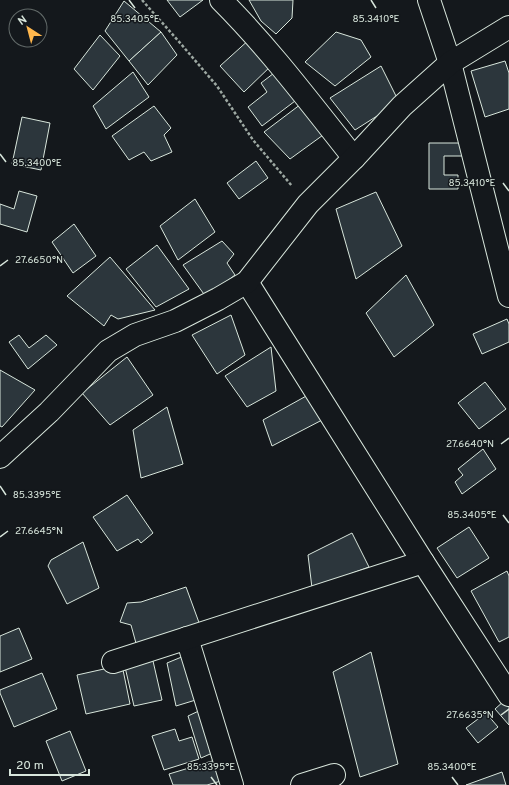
<svg xmlns="http://www.w3.org/2000/svg" width="509" height="785" viewBox="0 0 509 785" font-family="Overpass,sans-serif">
<style>
.building{fill:#2c363c;stroke:#d8e6dc}
.lines{fill:none;stroke-linecap:round;stroke-linejoin:round}
.minor-casing{stroke:#d8e6dc;stroke-width:24}
.path{stroke:#9da8a2;stroke-width:2.5;stroke-dasharray:3 2;stroke-linecap:butt}
.minor{stroke:#14181c;stroke-width:22}
.ticks{fill:none;stroke:#d8e6dc;stroke-width:1.5}
.ticks-label{font-size:10px;text-anchor:middle;fill:#d8e6dc;stroke:#14181c;stroke-width:3;stroke-linejoin:round;paint-order:stroke}
</style>
<rect width="100%" height="100%" fill="#14181c"/>
<!-- building -->
<g class="building">
<path d="M167,0h36l-23,17z"/>
<path d="M249,0h44l-1,18 -16,16 -15,-13z"/>
<path d="M124,1l37,31 -32,29 -24,-30z"/>
<path d="M161,32l16,23 -29,30 -19,-24z"/>
<path d="M336,32l25,8 10,17 -36,29 -30,-24z"/>
<path d="M100,35l20,21 -27,34 -19,-21z"/>
<path d="M251,38l23,25 -30,29 -24,-26z"/>
<path d="M505,61l4,12v36l-24,8 -14,-46z"/>
<path d="M381,66l18,36 -44,28 -25,-32z"/>
<path d="M278,70l21,28 -37,28 -14,-19 19,-15 -6,-9z"/>
<path d="M133,72l16,25 -43,32 -13,-23z"/>
<path d="M305,101l25,29 -40,29 -26,-27z"/>
<path d="M154,106l17,22 -7,7 8,17 -21,9 -7,-9 -15,8 -17,-24z"/>
<path d="M22,117l28,6 -9,47 -29,-6z"/>
<path d="M429,143h37v13h-22v19h14v14h-29z"/>
<path d="M256,161l12,17 -29,21 -12,-16z"/>
<path d="M19,191l18,5 -10,36 -27,-8v-20l14,5z"/>
<path d="M376,192l26,54 -46,33 -20,-70z"/>
<path d="M195,199l20,33 -37,28 -18,-34z"/>
<path d="M74,224l22,32 -23,17 -21,-31z"/>
<path d="M222,241l12,13 -7,9 8,12 -29,22 -23,-32z"/>
<path d="M157,245l32,44 -33,18 -30,-38z"/>
<path d="M110,257l45,53 -37,9 -7,-4 -7,11 -37,-30z"/>
<path d="M406,275l28,50 -40,32 -28,-44z"/>
<path d="M231,315l14,40 -28,19 -25,-39z"/>
<path d="M507,319l2,5v18l-27,12 -9,-20z"/>
<path d="M19,335l10,13 17,-13 11,10 -29,24 -19,-27z"/>
<path d="M271,347l5,44 -29,16 -22,-31z"/>
<path d="M127,357l26,38 -43,30 -28,-32z"/>
<path d="M0,370l35,20 -33,37 -2,-1z"/>
<path d="M485,382l21,27 -27,20 -21,-26z"/>
<path d="M308,395l16,24 -52,27 -9,-26z"/>
<path d="M167,407l16,57 -42,14 -8,-48z"/>
<path d="M483,449l13,20 -34,25 -7,-12 8,-7 -5,-6z"/>
<path d="M127,495l26,38 -12,10 -3,-4 -21,12 -24,-34z"/>
<path d="M469,527l20,31 -32,20 -20,-30z"/>
<path d="M352,533l17,34 -57,21 -4,-33z"/>
<path d="M83,542l16,46 -32,16 -19,-38 3,-6z"/>
<path d="M507,571l2,5v61l-10,5 -28,-51z"/>
<path d="M186,587l15,41 -64,19 -6,-22 -11,-3 7,-19 14,-1z"/>
<path d="M19,628l13,31 -32,13v-36z"/>
<path d="M371,652l27,112 -38,13 -27,-105z"/>
<path d="M184,656l15,43 -23,7 -9,-43z"/>
<path d="M153,661l9,39 -28,6 -9,-39z"/>
<path d="M122,665l8,39 -44,10 -9,-39z"/>
<path d="M42,673l15,36 -43,18 -14,-34v-3z"/>
<path d="M504,701l5,6v18l-14,-16z"/>
<path d="M203,709l14,42 -16,7 -13,-42z"/>
<path d="M486,713l12,14 -20,16 -12,-15z"/>
<path d="M175,729l4,12 13,-4 7,22 -35,11 -12,-34z"/>
<path d="M70,731l16,40 -24,10 -16,-40z"/>
<path d="M222,758l6,21 -21,6h-34l-4,-11z"/>
<path d="M502,772l4,13h-40z"/>
</g>
<g class="lines">
<defs>
<g id="minor">
<path d="M221,0c49,49 90,104 133,158"/>
<path d="M429,0l21,63 59,233"/>
<path d="M247,282l176,280 86,133"/>
<path d="M0,457l49,-45 59,-61 27,-16 40,-14 43,-22 29,-17 61,-78 46,-46 48,-52 48,-43 59,-36"/>
<path d="M187,638l45,147"/>
<path d="M113,662l310,-100"/>
<path d="M302,785l32,-10"/>
</g>
</defs>
<!-- minor casing -->
<use href="#minor" class="minor-casing"/>
<!-- path -->
<path class="path" d="M142,0l39,44 36,42 36,54 39,46"/>
<!-- minor -->
<use href="#minor" class="minor"/>
</g>
<!-- ticks -->
<path class="ticks" d="M129,0l6,8M371,0l5,8M0,154l6,8M503,183l6,8M0,266l8,-6M501,444l8,-6M0,486l6,9M503,515l6,8M0,537l8,-6M501,715l8,-6M211,777l6,8M452,777l6,8"/>
<g class="ticks-label">
<text x="135" y="22">85.3405°E</text>
<text x="376" y="22">85.3410°E</text>
<text x="37" y="166">85.3400°E</text>
<text x="472" y="186">85.3410°E</text>
<text x="39" y="263">27.6650°N</text>
<text x="470" y="447">27.6640°N</text>
<text x="37" y="498">85.3395°E</text>
<text x="472" y="518">85.3405°E</text>
<text x="39" y="534">27.6645°N</text>
<text x="470" y="718">27.6635°N</text>
<text x="211" y="770">85.3395°E</text>
<text x="452" y="770">85.3400°E</text>
</g>
<!-- north arrow -->
<g transform="translate(28 28) rotate(324)"><circle r="19" fill="#14181c" stroke="#626a69"/>
<path d="M0-3L7 15L0 10L-7 15Z" fill="#ffb74d"/>
<text y="-6" font-size="11" font-weight="bold" text-anchor="middle" fill="#d8e6dc">N</text>
</g>
<!-- scale -->
<path d="M10 769v6h79v-6" fill="none" stroke="#d8e6dc" stroke-width="2"/>
<text x="16" y="769" font-size="12" fill="#d8e6dc" stroke="#14181c" stroke-width="3" paint-order="stroke">20 m</text>
</svg>
